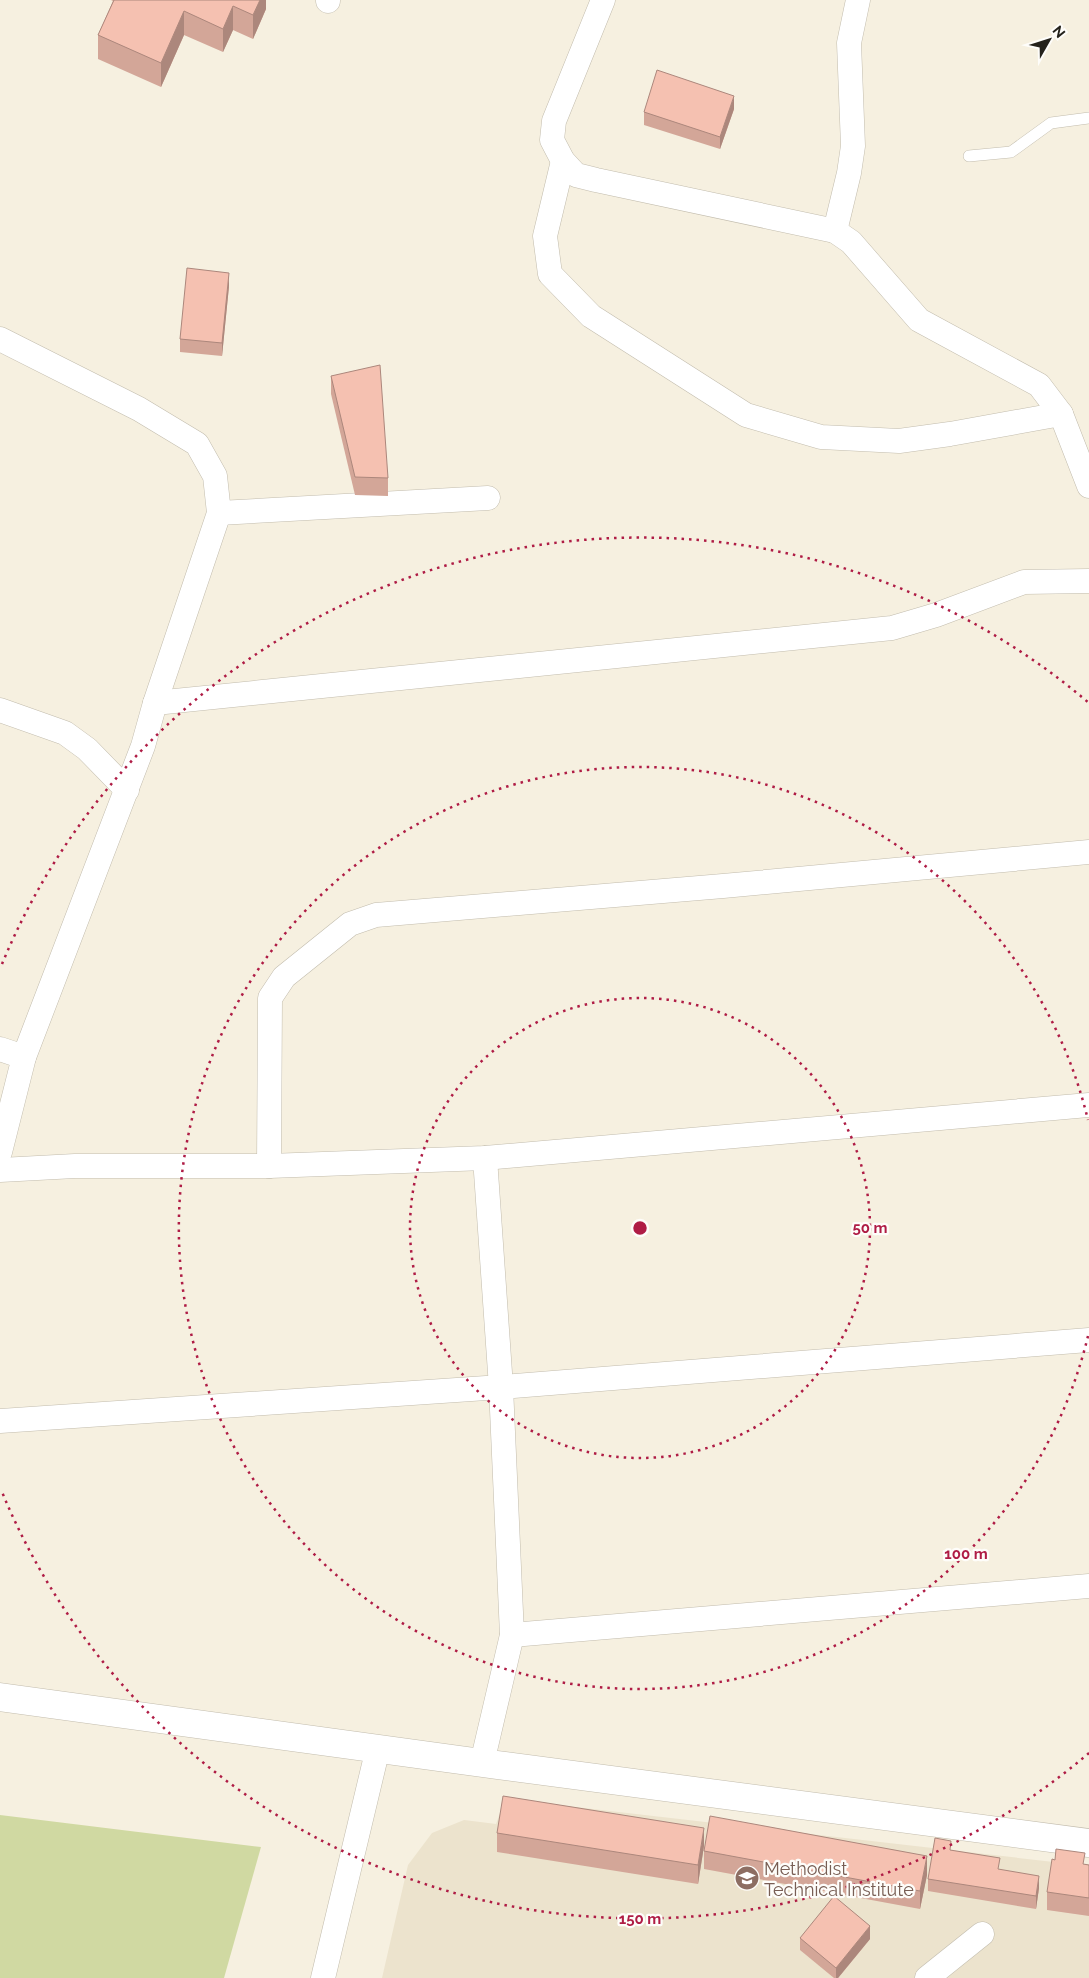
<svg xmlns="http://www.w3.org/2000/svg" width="1089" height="1978" viewBox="0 0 1089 1978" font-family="Raleway,sans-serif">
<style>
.built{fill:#ece3cd}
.green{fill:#d0d9a2}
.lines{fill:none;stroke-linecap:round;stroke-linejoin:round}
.service-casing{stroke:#c2bcad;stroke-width:12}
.minor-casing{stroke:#c2bcad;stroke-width:25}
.tertiary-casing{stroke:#c2bcad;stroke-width:29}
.service{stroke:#fff;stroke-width:11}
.minor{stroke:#fff;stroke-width:24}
.tertiary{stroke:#fff;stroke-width:28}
.wall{fill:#d3a698}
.shaded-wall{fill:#ac877c}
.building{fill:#f5c1b1;stroke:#ac877c}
.ring{fill:none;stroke:#af1c45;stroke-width:2.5;stroke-dasharray:2.5 5}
.labels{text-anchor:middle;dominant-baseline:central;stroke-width:4.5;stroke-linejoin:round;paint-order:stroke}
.education-label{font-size:18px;fill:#785e54;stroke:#fefdfa;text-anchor:start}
.centre{fill:#af1c45;stroke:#fefdfa;stroke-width:2.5}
.ring-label{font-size:15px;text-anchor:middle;font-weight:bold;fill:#af1c45;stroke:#fefdfa;stroke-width:4.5;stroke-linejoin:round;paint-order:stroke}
</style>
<rect width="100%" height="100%" fill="#f6f0e0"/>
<!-- built -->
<path class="built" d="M505,1799l584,67v112h-707l26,-113 24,-32 32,-13 32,4z"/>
<!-- green -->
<path class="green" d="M0,1815l261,32 -37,131h-224z"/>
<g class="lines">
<defs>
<path id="service" d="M969,156l42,-4 40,-29 38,-5"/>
<g id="minor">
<path d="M603,0l-49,121 -2,19 11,21 13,14 20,5 239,51 16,11 68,78 120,65 22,29 28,72"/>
<path d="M328,1v-1"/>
<path d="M563,161l-18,75 5,38 41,42 155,99 75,22 78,4 51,-7 111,-20"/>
<path d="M835,231l14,-58 4,-27 -4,-103 9,-43"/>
<path d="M0,339l139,70 58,35 18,32 4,37 -64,190 -12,43 -119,311 -24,95"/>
<path d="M219,513l269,-15"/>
<path d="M155,703l737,-75 44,-13 88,-33 65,-1"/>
<path d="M0,710l65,23 22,16 40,41"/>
<path d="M0,1049l24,8"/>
<path d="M269,1166l1,-168 14,-21 66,-53 26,-9 347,-29 366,-34"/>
<path d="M0,1170l75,-4h194l216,-8 604,-53"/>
<path d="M0,1421l501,-34 588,-47"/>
<path d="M512,1635l577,-49"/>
<path d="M482,1763l30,-128 -11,-248 -16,-229"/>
<path d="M323,1978l55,-230"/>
<path d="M927,1978l55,-44"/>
</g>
<path id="tertiary" d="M0,1697l482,66 607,80"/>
</defs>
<!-- service casing -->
<use href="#service" class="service-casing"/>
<!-- minor casing -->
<use href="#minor" class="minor-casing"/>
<!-- tertiary casing -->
<use href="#tertiary" class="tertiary-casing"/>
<!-- service -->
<use href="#service" class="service"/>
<!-- minor -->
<use href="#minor" class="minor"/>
<!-- tertiary -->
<use href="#tertiary" class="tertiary"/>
</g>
<!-- wall -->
<g class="wall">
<path d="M111,0h155v9l-13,30 -20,-9 -10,22 -39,-17 -23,52 -63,-28v-24l15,-34z"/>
<path d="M734,109l-14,40 -76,-24v-13z"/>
<path d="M229,286l-7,70 -42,-4v-13z"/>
<path d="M331,376l57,102v18l-33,-1 -24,-101z"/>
<path d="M497,1833l207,13 -6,38 -201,-32z"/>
<path d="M951,1850l49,20 39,18 -3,21 -108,-18v-12z"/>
<path d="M704,1851l223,24 -7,34 -216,-40z"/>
<path d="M1085,1864l4,1v51l-42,-6v-18z"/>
<path d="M800,1938l70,1 -32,39h-4l-34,-28z"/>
</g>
<!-- shaded-wall -->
<g class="shaded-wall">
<path d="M260,0h6v9l-13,30v-24z"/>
<path d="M233,6v24l-10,22v-23z"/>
<path d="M184,11v24l-23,52v-24z"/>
<path d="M734,96v13l-14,40v-12z"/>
<path d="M229,273v13l-7,70v-13z"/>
<path d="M704,1828v18l-6,38v-19z"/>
<path d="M927,1856v19l-7,34v-18z"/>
<path d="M1039,1876v12l-3,21v-13z"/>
<path d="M870,1926v13l-32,39h-2v-10z"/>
</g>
<!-- building -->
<g class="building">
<path d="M114,0h146l-7,15 -20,-9 -10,23 -39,-18 -23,52 -63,-28z"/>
<path d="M657,70l77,26 -14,41 -76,-25z"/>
<path d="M187,268l42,5 -7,70 -42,-4z"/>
<path d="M380,365l8,113 -33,-1 -24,-101z"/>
<path d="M503,1796l201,32 -6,37 -201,-32z"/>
<path d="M710,1816l217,40 -7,35 -216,-40z"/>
<path d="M935,1838l16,3 -1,9 50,8 -2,11 41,7 -3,20 -108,-17z"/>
<path d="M1056,1849l29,4 -2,11 6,1v33l-42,-6 5,-33 3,1z"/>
<path d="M834,1896l36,30 -34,42 -36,-30z"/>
</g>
<!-- distance rings -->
<g class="ring">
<circle cx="640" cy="1228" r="230"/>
<path d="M1088 1336A461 461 0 1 1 1088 1120"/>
<path d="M1089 1753A691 691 0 0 1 2 1492M2 964A691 691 0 0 1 1089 703"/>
</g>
<!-- icons -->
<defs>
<symbol id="school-disc" viewBox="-11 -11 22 22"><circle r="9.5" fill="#8d6e63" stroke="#fefdfa"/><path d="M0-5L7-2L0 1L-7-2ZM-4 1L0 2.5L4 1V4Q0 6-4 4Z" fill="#fff"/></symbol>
</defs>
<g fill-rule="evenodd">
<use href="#school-disc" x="733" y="1864" width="28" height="28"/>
</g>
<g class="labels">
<!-- education labels -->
<g class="education-label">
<text x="764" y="1868">Methodist<tspan x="764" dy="21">Technical Institute</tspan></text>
</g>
</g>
<circle cx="640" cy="1228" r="8" class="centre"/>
<g class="ring-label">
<text x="870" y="1233">50 m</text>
<text x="966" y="1559">100 m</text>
<text x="640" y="1924">150 m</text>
</g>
<!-- north arrow -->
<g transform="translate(1049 40) rotate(51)" stroke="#fefdfa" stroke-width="4" paint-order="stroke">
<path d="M0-4L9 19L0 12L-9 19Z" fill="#24221c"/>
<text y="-8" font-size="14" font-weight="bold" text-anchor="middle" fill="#24221c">N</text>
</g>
</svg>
